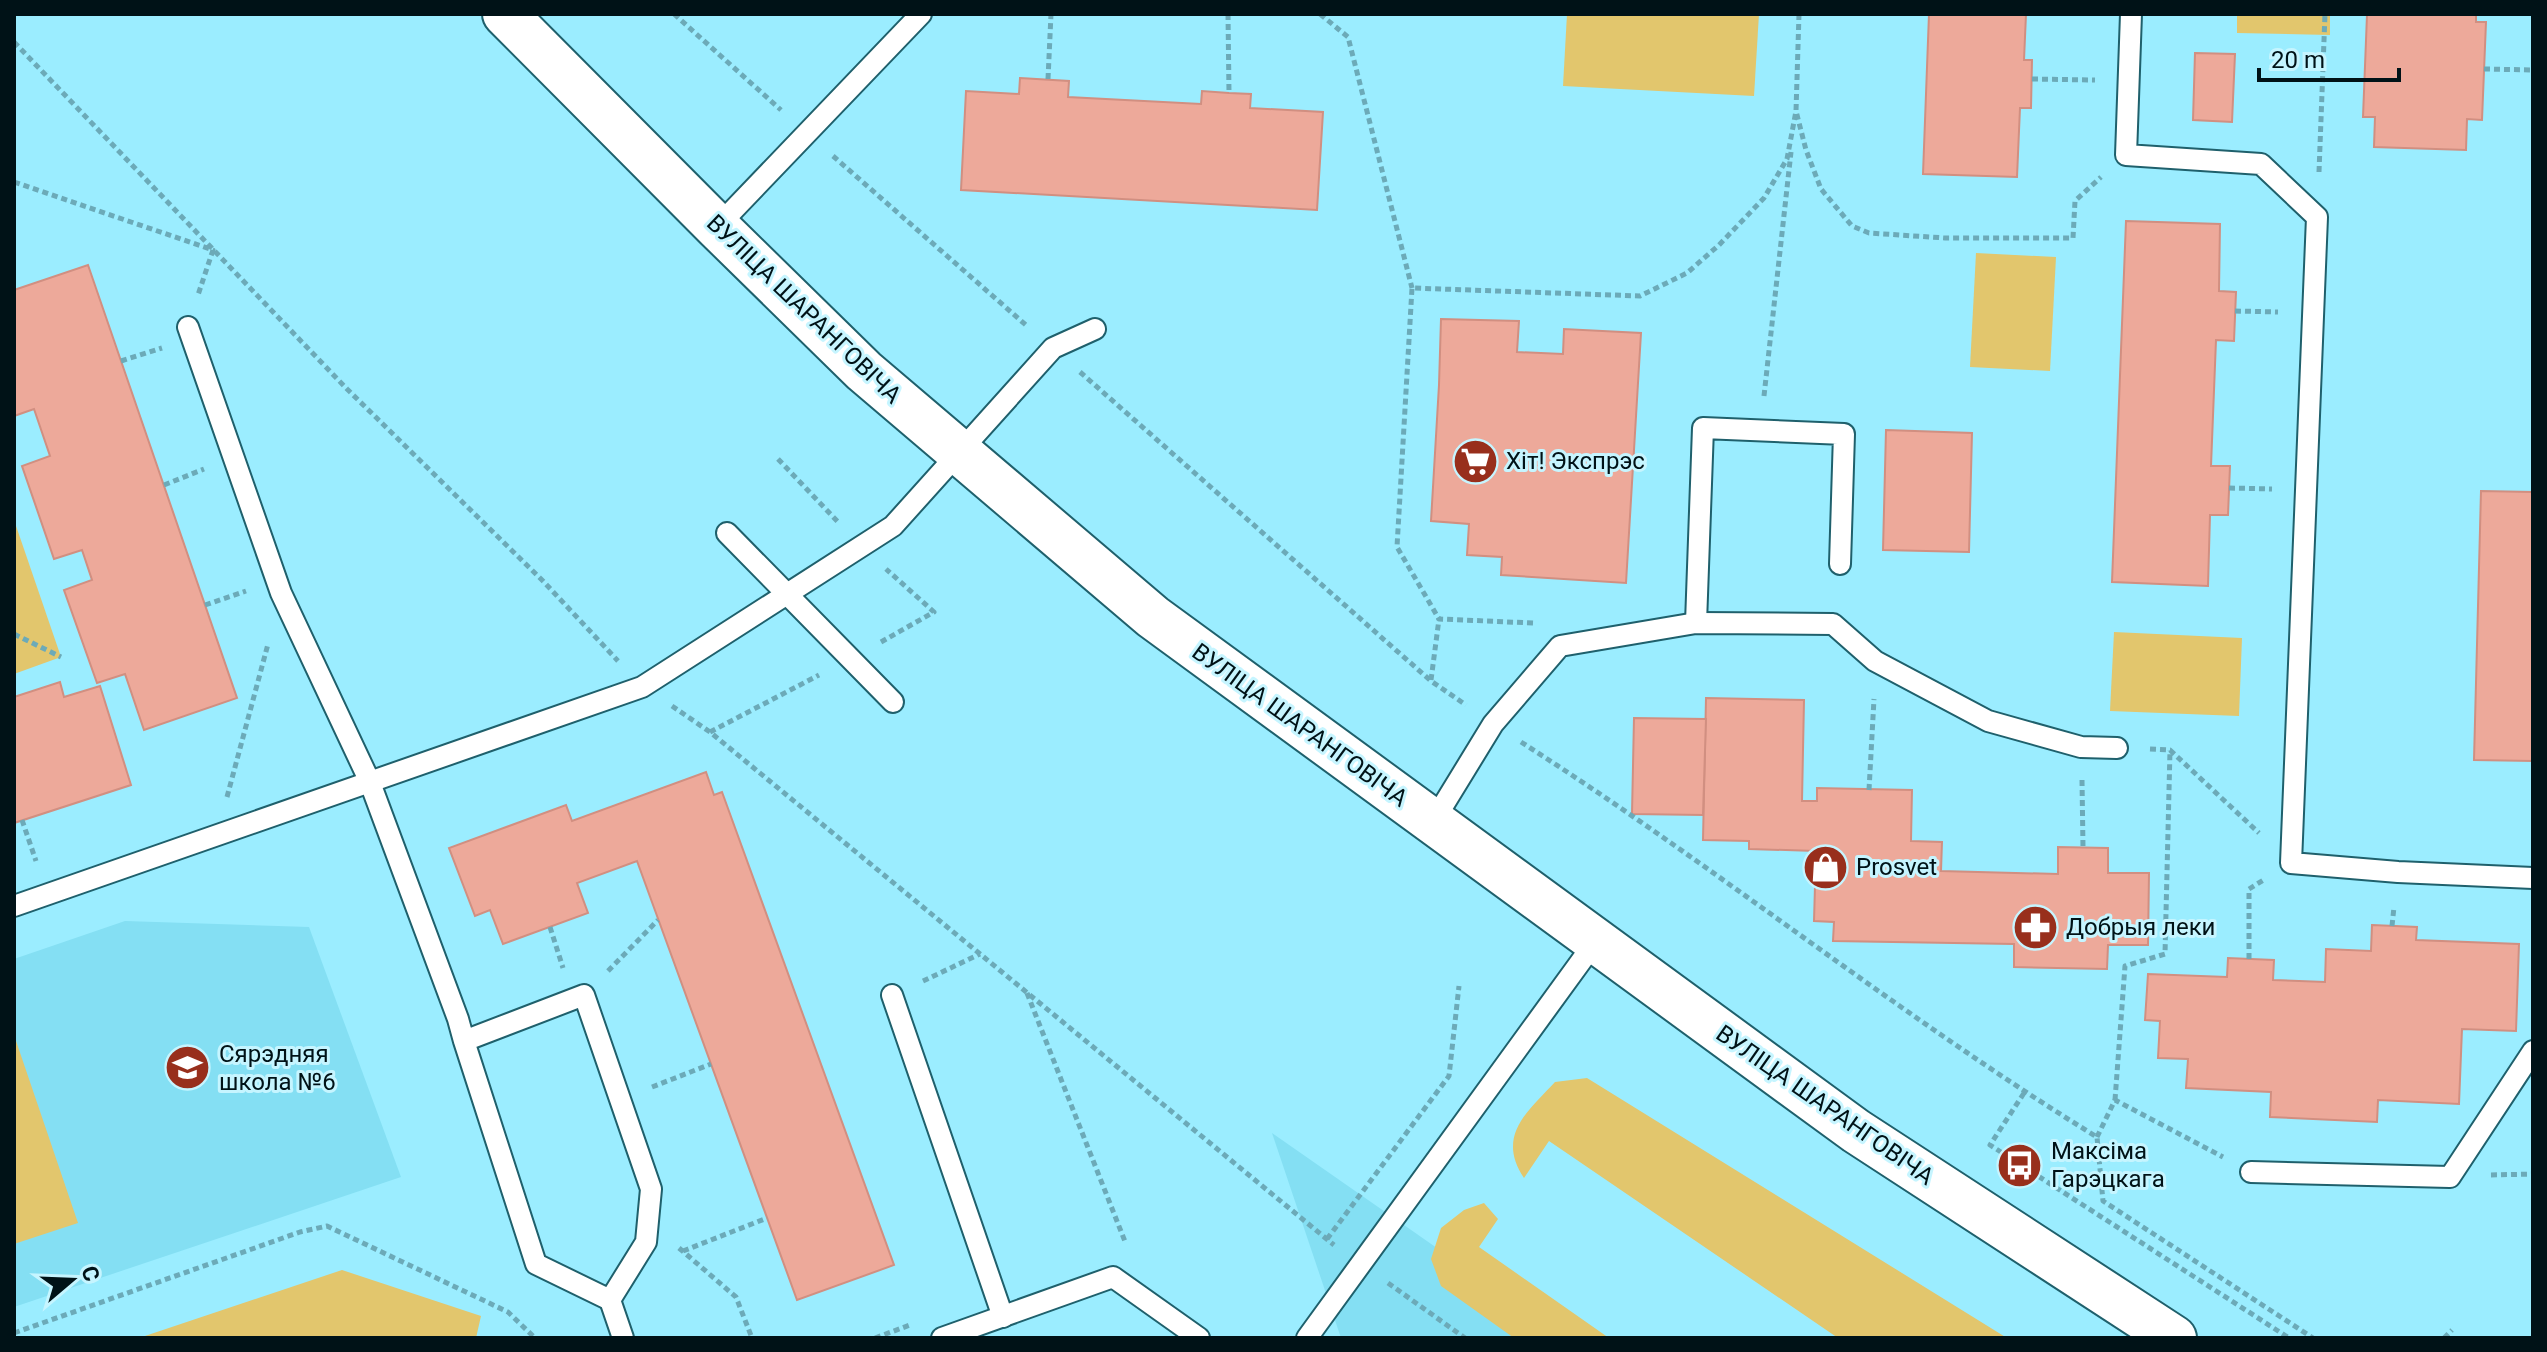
<svg xmlns="http://www.w3.org/2000/svg" width="2547" height="1352" viewBox="0 0 2547 1352" font-family="Roboto,sans-serif">
<style>
.built{fill:#84dff3}
.green{fill:#e2c66d}
.building{fill:#eda99a;stroke:#d18f81;stroke-width:2}
.lines{fill:none;stroke-linecap:round;stroke-linejoin:round}
.lane-casing{stroke:#1f606c;stroke-width:24}
.secondary-casing{stroke:#1f606c;stroke-width:48}
.path{stroke:#6caab8;stroke-width:5;stroke-dasharray:6 4;stroke-linecap:butt}
.lane{stroke:#fff;stroke-width:20}
.secondary{stroke:#fff;stroke-width:44}
.labels{text-anchor:middle;dominant-baseline:central;stroke-width:6;stroke-linejoin:round;paint-order:stroke}
.street-label{font-size:24px;fill:#001217;stroke:#c6f5ff}
.poi-label{font-size:24px;fill:#001217;stroke:#c6f5ff;text-anchor:start}
</style>
<rect width="100%" height="100%" fill="#9bedff"/>
<!-- built -->
<g class="built">
<path d="M125,921l184,6 92,250 -387,130v-348z"/>
<path d="M1272,1133l294,205h-225z"/>
</g>
<!-- green -->
<g class="green">
<path d="M1567,14h192l-5,82 -191,-10z"/>
<path d="M2237,14h93v21l-93,-2z"/>
<path d="M1976,253l80,4 -6,114 -80,-4z"/>
<path d="M14,520l47,137 -47,17z"/>
<path d="M2114,632l128,6 -3,78 -129,-5z"/>
<path d="M14,1035l64,188 -64,21z"/>
<path d="M1587,1078l420,260h-169l-289,-197 -25,37c-28,-42 3,-66 31,-96z"/>
<path d="M1484,1203l14,16 -19,28 130,91h-95l-73,-52 -10,-27 10,-31 23,-18z"/>
<path d="M342,1270l139,46 -5,22h-337z"/>
</g>
<!-- building -->
<g class="building">
<path d="M1929,14h97l-2,46h8l-1,48h-11l-3,69 -94,-3z"/>
<path d="M2378,14h98v8h10l-4,98 -15,-1 -1,31 -92,-3 1,-30h-12l4,-102z"/>
<path d="M2195,53l40,1 -3,68 -39,-2z"/>
<path d="M1020,78l49,3 -1,16 133,7 1,-13 27,2 22,1 -1,14 73,4 -6,98 -356,-20 5,-99 53,3z"/>
<path d="M2126,221l94,3 -1,67 17,1 -2,49 -18,-1 -5,126h19l-2,49h-18l-2,71 -96,-4z"/>
<path d="M88,265l149,433 -93,32 -19,-56 -28,9 -33,-93 28,-10 -10,-30 -28,9 -32,-93 28,-10 -16,-47 -20,7v-126z"/>
<path d="M1441,319l78,2 -2,31 46,2 1,-25 77,4 -15,250 -125,-8 1,-18 -35,-2 2,-31 -38,-3 8,-136z"/>
<path d="M1886,430l86,3 -3,119 -86,-2z"/>
<path d="M2481,491l52,1v269l-59,-1z"/>
<path d="M60,682l4,15 36,-11 31,99 -117,38v-126z"/>
<path d="M1706,698l98,2 -2,101h15v-13l95,2 -1,51 31,1 -1,29 117,3v-27l50,1v25h41l-1,72h-40l-1,24 -93,-2v-23l-181,-3 1,-19 -20,-1 2,-70 -67,-2v-8l-46,-1z"/>
<path d="M1634,718l72,1 -3,96 -71,-1z"/>
<path d="M706,772l8,23 8,-3 172,473 -97,35 -160,-439 -60,22 11,30 -85,31 -13,-34 -15,6 -26,-68 117,-43 6,16z"/>
<path d="M2372,925l45,2 -1,13 103,4 -3,87 -54,-2 -3,75 -81,-4 -1,22 -107,-5 1,-25 -85,-4 2,-29 -30,-1 2,-37 -15,-1 3,-46 79,3 1,-19 46,2 -1,20 52,2 1,-33 45,2z"/>
</g>
<g class="lines">
<defs>
<g id="lane">
<path d="M2131,14l-5,141 135,9 56,53 -26,646 107,9 135,6"/>
<path d="M717,227l204,-213"/>
<path d="M188,327l93,266 88,187 89,239 6,22 72,223 74,36 36,-58 5,-53 -67,-194 -120,46"/>
<path d="M727,533l166,169"/>
<path d="M1696,623l7,-195 141,6 -4,130"/>
<path d="M1433,822l60,-98 67,-78 136,-23 137,1 42,37 113,60 93,26 36,1"/>
<path d="M14,906l628,-219 251,-161 160,-178 42,-19"/>
<path d="M892,995l111,322"/>
<path d="M2251,1172l199,5 83,-126"/>
<path d="M610,1300l13,38"/>
<path d="M942,1338l171,-61 86,61"/>
<path d="M1307,1338l288,-396"/>
</g>
<path id="secondary" d="M505,14l212,213 147,144 289,246 703,514 318,207"/>
</defs>
<!-- lane casing -->
<use href="#lane" class="lane-casing"/>
<!-- secondary casing -->
<use href="#secondary" class="secondary-casing"/>
<!-- path -->
<g class="path">
<path d="M674,14l107,96"/>
<path d="M1228,14l1,79"/>
<path d="M1320,14l28,23 64,251"/>
<path d="M1799,14l-3,97 10,39 15,39 31,37 17,7 76,5h128l2,-37 26,-24"/>
<path d="M14,42l333,347 196,192 75,80"/>
<path d="M2484,69l49,1"/>
<path d="M1048,79l3,-65"/>
<path d="M2032,79l63,1"/>
<path d="M833,156l194,170"/>
<path d="M2319,172l6,-158"/>
<path d="M14,182l199,68 -15,45"/>
<path d="M2235,311l43,1"/>
<path d="M121,361l41,-13"/>
<path d="M1080,372l351,309 35,24"/>
<path d="M1764,396l27,-244"/>
<path d="M778,459l61,64"/>
<path d="M164,485l40,-16"/>
<path d="M2229,488l43,1"/>
<path d="M205,605l41,-14"/>
<path d="M1533,623l-94,-4 -42,-72 15,-259 228,8 47,-23 32,-28 45,-47 23,-39 9,-48"/>
<path d="M14,634l47,23"/>
<path d="M881,642l53,-30 -48,-43"/>
<path d="M1431,680l8,-61"/>
<path d="M672,706l38,26 624,513"/>
<path d="M710,732l109,-57"/>
<path d="M1521,742c196,125 377,273 576,395l6,64 210,137"/>
<path d="M2150,749l20,1 89,83"/>
<path d="M2082,780l1,67"/>
<path d="M1869,790l5,-91"/>
<path d="M227,797l41,-153"/>
<path d="M22,820l14,41"/>
<path d="M2392,926l2,-19"/>
<path d="M550,927l13,41"/>
<path d="M2249,959v-70l16,-10"/>
<path d="M608,971l50,-51"/>
<path d="M923,981l57,-27"/>
<path d="M1027,993l99,251"/>
<path d="M652,1087l59,-23"/>
<path d="M2024,1093l-34,52 299,193"/>
<path d="M2115,1100l10,-134 40,-12 5,-204"/>
<path d="M2097,1137l18,-37 108,57"/>
<path d="M2491,1175l42,-1"/>
<path d="M1327,1239l122,-163 10,-90"/>
<path d="M679,1248l57,49 16,41"/>
<path d="M683,1251l84,-33"/>
<path d="M1388,1283l77,55"/>
<path d="M14,1333l286,-101 27,-6 181,86 27,26"/>
<path d="M875,1338l35,-13"/>
<path d="M2444,1338l8,-8"/>
</g>
<!-- lane -->
<use href="#lane" class="lane"/>
<!-- secondary -->
<use href="#secondary" class="secondary"/>
</g>
<!-- icons -->
<defs>
<symbol id="supermarket-disc" viewBox="-11 -11 22 22"><circle r="9.5" fill="#982f1c" stroke="#c6f5ff"/><path d="M-6-5.5h2.5l.6 2H6L4.5 2H-2.5L-4.4-4H-6ZM-1.5 3.2a1.3 1.3 0 1 0 .1 0ZM3 3.2a1.3 1.3 0 1 0 .1 0Z" fill="#fff"/></symbol>
<symbol id="shop-disc" viewBox="-11 -11 22 22"><circle r="9.5" fill="#982f1c" stroke="#c6f5ff"/><path d="M-5-2.5h2.3a2.7 3.5 0 0 1 5.4 0H5L5.5 6h-11ZM-1.5-2.5h3a1.5 2.3 0 0 0-3 0Z" fill="#fff"/></symbol>
<symbol id="pharmacy-disc" viewBox="-11 -11 22 22"><circle r="9.5" fill="#982f1c" stroke="#c6f5ff"/><path d="M-2-6h4v4h4v4h-4v4h-4v-4h-4v-4h4Z" fill="#fff"/></symbol>
<symbol id="school-disc" viewBox="-11 -11 22 22"><circle r="9.5" fill="#982f1c" stroke="#c6f5ff"/><path d="M0-5L7-2L0 1L-7-2ZM-4 1L0 2.5L4 1V4Q0 6-4 4Z" fill="#fff"/></symbol>
<symbol id="bus-disc" viewBox="-11 -11 22 22"><circle r="9.5" fill="#982f1c" stroke="#c6f5ff"/><path d="M-5-6H5V4H4V6H2V4H-2V6H-4V4H-5ZM-3.5-4V0h7V-4ZM-3.5 1.2v1.5H-2V1.2ZM2 1.2v1.5H3.5V1.2Z" fill="#fff"/></symbol>
</defs>
<g fill-rule="evenodd">
<use href="#supermarket-disc" x="1450" y="436" width="51" height="51"/>
<use href="#shop-disc" x="1800" y="842" width="51" height="51"/>
<use href="#pharmacy-disc" x="2010" y="902" width="51" height="51"/>
<use href="#school-disc" x="162" y="1042" width="51" height="51"/>
<use href="#bus-disc" x="1994" y="1140" width="51" height="51"/>
</g>
<g class="labels">
<!-- street labels -->
<g class="street-label">
<text transform="translate(804 309) rotate(44)">ВУЛІЦА ШАРАНГОВІЧА</text>
<text transform="translate(1300 725) rotate(36)">ВУЛІЦА ШАРАНГОВІЧА</text>
<text transform="translate(1825 1105) rotate(35)">ВУЛІЦА ШАРАНГОВІЧА</text>
</g>
<!-- poi labels -->
<g class="poi-label">
<text x="1506" y="461">Хіт! Экспрэс</text>
<text x="1856" y="867">Prosvet</text>
<text x="2066" y="927">Добрыя леки</text>
<text x="219" y="1054">Сярэдняя<tspan x="219" dy="28">школа №6</tspan></text>
<text x="2051" y="1151">Максіма<tspan x="2051" dy="28">Гарэцкага</tspan></text>
</g>
</g>
<!-- border -->
<rect width="2547" height="1352" fill="none" stroke="#001217" stroke-width="32"/>
<!-- north arrow -->
<g transform="translate(72 1280) rotate(71)" stroke="#c6f5ff" stroke-width="6" paint-order="stroke">
<path d="M0-6L14 30L0 20L-14 30Z" fill="#001217"/>
<text y="-12" font-size="22" font-weight="bold" text-anchor="middle" fill="#001217">С</text>
</g>
<!-- scale -->
<path d="M2259 68v12h140v-12" fill="none" stroke="#001217" stroke-width="4"/>
<text x="2271" y="68" font-size="24" fill="#001217" stroke="#c6f5ff" stroke-width="6" paint-order="stroke">20 m</text>
</svg>
